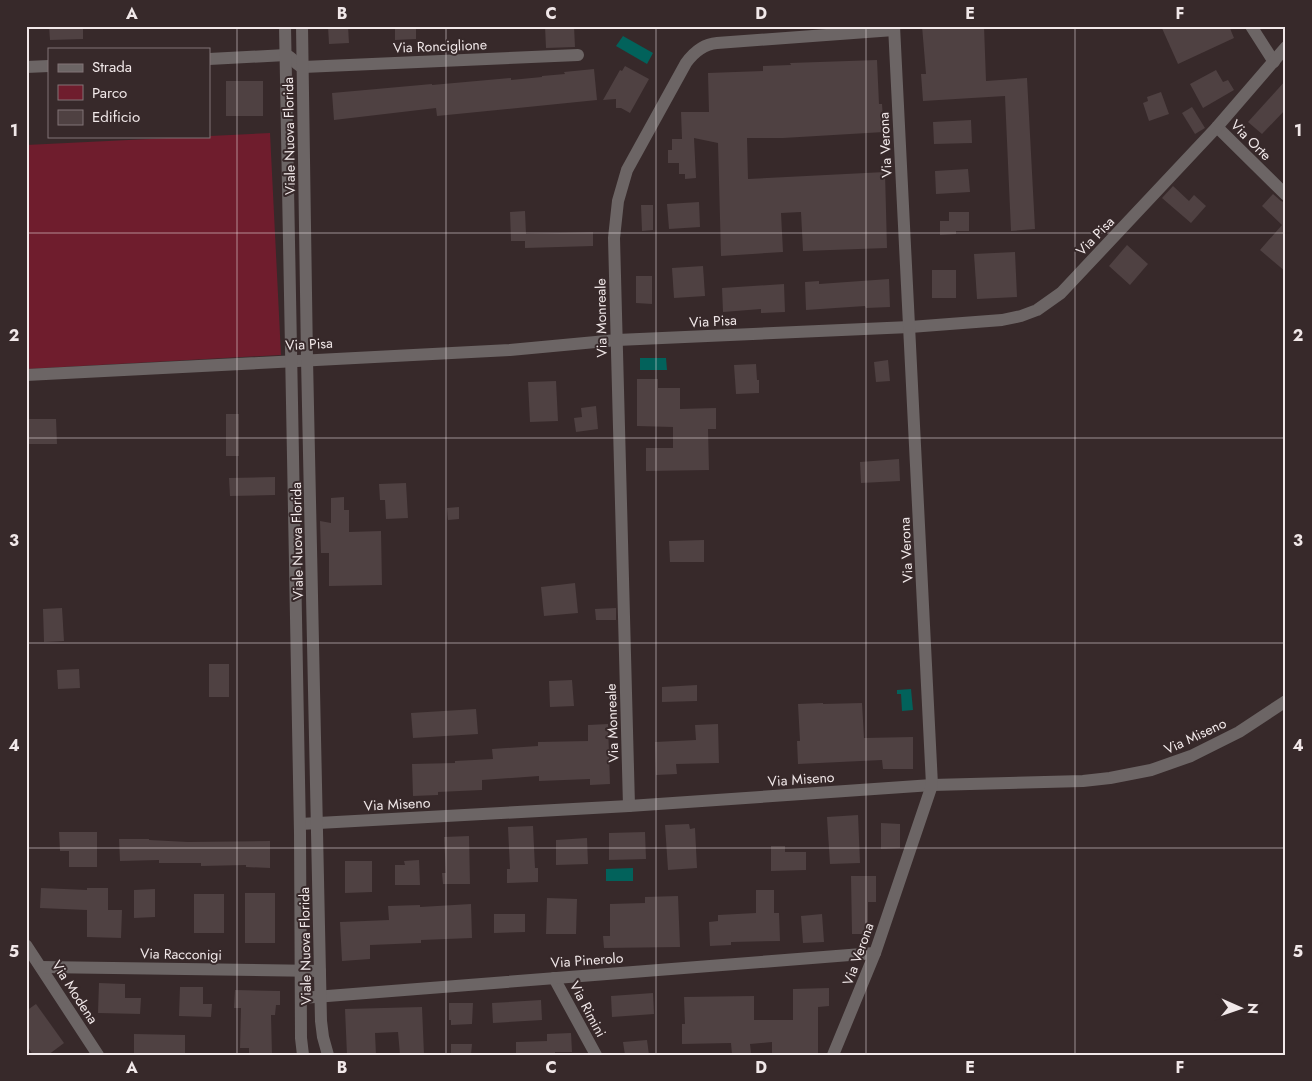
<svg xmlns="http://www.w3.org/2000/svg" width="1312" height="1081" viewBox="0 0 1312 1081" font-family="Jost,sans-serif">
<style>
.green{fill:#6f1d2d}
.water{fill:#02625b}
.building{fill:#4f4142}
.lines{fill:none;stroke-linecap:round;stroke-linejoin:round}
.minor{stroke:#6c6565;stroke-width:12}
.tertiary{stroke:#6c6565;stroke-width:12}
.grid{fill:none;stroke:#f1e8e9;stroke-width:1;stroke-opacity:0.55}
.labels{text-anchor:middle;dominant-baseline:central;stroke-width:4;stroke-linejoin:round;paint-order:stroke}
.street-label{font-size:14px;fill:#f1e8e9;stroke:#37292a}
.neatline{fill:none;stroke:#f1e8e9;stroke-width:2}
.grid-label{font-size:16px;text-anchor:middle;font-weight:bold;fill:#f1e8e9}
</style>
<rect width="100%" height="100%" fill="#37292a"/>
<!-- green -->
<path class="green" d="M270,133l11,222 -255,14v-224z"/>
<!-- water -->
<g class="water">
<path d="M623,36l30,17 -6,11 -31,-18z"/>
<path d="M640,358h26l1,12h-27z"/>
<path d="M911,689l2,21 -11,1 -1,-17h-4v-4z"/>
<path d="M633,868v13h-27v-12z"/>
</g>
<!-- building -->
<g class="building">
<path d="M49,26h34v13l-33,1z"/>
<path d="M328,26h20l1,17 -20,1z"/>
<path d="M395,26h21v13l-21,1z"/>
<path d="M545,26h29l1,21 -29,1z"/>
<path d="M922,26h62l2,55 41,-3 8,151 -24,2 -6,-135 -82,5 -2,-27h5z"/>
<path d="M1161,26h68l5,12 -56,26z"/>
<path d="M877,60l2,44h3l2,28 -101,6h-36l1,41 137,-7 2,76 -84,3 -2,-39 -20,1 2,39 -62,4 -3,-113 -24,-5 2,40 -11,1v-5h-6v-11h-11v-13h4v-11h10l-1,-27h28l-1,-39 55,-2v-5l28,-1 -1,-2z"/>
<path d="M625,66l24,13 -19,34 -9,-5h-5v-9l-13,1 17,-30 2,1z"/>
<path d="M594,69l3,31 -160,16 -1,-8 -102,12 -2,-27 100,-9v1l79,-7v2l31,-3v-1l23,-2 -1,-2z"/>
<path d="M1216,70l7,12 5,-2 6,10 -31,18 -13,-24z"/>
<path d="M1286,80v29l-24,25 -14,-12z"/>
<rect x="226" y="81" width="37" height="35"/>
<path d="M1161,92l8,22 -20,7 -6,-18 5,-2 -1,-4z"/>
<path d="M1192,107l13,21 -10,6 -13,-21z"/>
<path d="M971,120l1,23 -38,1 -1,-22z"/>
<path d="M968,169l2,23 -34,2 -1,-23z"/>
<path d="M1173,186l16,15 5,-6 12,11 -15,17 -29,-25z"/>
<path d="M1273,194l8,7 5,2v69l-26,-22 22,-25 -20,-19z"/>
<path d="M699,202l1,25 -31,2 -2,-25z"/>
<path d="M641,205h12v25l-11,1z"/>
<path d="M525,211l1,23 67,-2v14l-68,2v-7h-14l-1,-29z"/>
<path d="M949,212h20v19h-13v3l-16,1v-14h9z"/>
<path d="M1127,245l21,19 -18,21 -21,-19z"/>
<path d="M1015,252l2,45 -40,2 -3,-45z"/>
<path d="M703,266l2,30 -31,2 -2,-30z"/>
<rect x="932" y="270" width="24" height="28"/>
<path d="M636,276h16v28l-16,-1z"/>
<path d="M889,279l1,28 -24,1 -1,-2 -59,4 -1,-28 14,-1v3z"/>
<path d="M784,284l1,28 -24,1v-4l-38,3 -1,-24z"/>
<path d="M888,360l2,21 -14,1 -2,-20z"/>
<path d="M756,364l1,16h2v13l-23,1 -2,-29z"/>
<path d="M637,379h21v9h22v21l36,-1v21h-8l1,41 -63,1v-23h27v-21l-36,-1z"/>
<path d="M556,381l2,40 -28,1 -2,-40z"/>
<path d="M596,406l2,23 -22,3 -2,-14 8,-1 -1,-9z"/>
<rect x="226" y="414" width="13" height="42"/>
<path d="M26,419h30l1,25h-31z"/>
<path d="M899,459l1,22 -39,2 -1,-21z"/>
<path d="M275,477v18l-45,1 -1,-18z"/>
<path d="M406,483l2,35 -22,1 -1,-19h-5l-1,-16z"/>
<path d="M344,497v13h5v22l32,-1 1,54 -53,1v-33h-8l-1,-32 11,2v-25z"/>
<path d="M459,507v12l-11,1 -1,-12z"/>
<path d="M704,540v22h-34l-1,-21z"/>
<path d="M575,583l3,30 -34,3 -3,-29z"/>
<path d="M62,608l2,33 -20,1 -1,-33z"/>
<path d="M616,608v12h-20l-1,-11z"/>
<rect x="209" y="664" width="20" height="33"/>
<path d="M79,669l1,19 -22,1 -1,-19z"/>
<path d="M572,680l2,26 -24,1 -1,-26z"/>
<path d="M697,685v16l-35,1v-15z"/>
<path d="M823,703v1l39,-1 2,35 49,-1v32h-30l-1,-9 -84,4 -1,-23h3l-2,-37z"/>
<path d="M476,709l2,25 -65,4 -2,-25z"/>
<path d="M608,724l2,60 -20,1v-6l-51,2v-5l-57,4v10l-44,2v3l-25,1 -1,-32 43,-1v-2l38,-2 -1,-10 46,-3v-4l50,-1v-16z"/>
<path d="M718,724l1,39 -43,1 1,10 -21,1 -1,-33 41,-2 -1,-15z"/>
<path d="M858,815l2,48 -30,1 -3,-47z"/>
<path d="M881,823l19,1v24l-19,1z"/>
<path d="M689,824l1,5 5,-1 2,40 -29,2 -3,-45z"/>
<path d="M533,826l2,42h3v14l-31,1v-14h3l-2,-42z"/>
<path d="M59,832h38v35h-28v-16h-9z"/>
<path d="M645,832l1,27 -37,1v-27z"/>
<path d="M469,836l1,48h-27l-1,-11h4l-2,-36z"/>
<path d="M587,838l1,26 -32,1v-25z"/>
<path d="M119,839h30v1l39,2 82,-1v27l-24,-1v-2l-45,1v-3h-42v-3l-39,1z"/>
<path d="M771,846h14v6h21v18l-35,1z"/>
<path d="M419,860l1,25h-25v-20h10l-1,-4z"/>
<path d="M345,861h27v31l-27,1z"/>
<path d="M851,876h25v26h-8v25h-3v7h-13z"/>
<path d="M41,888l46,2v-2h21v22h14l-1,28 -34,-1v-27l-47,-2z"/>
<path d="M155,889v28l-21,1v-28z"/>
<path d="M756,890h18v23h5l1,28 -49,1v3l-21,1 -1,-24 9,-1v-6l38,-2z"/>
<rect x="245" y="893" width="30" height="50"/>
<rect x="194" y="894" width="30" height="39"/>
<path d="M678,896l2,51 -76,1 -1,-12h7v-32l35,-1v-6z"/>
<path d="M547,898l30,1 -1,35h-30z"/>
<path d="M471,904l1,34 -51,2v3l-51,2v14l-28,2 -2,-39 49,-2 -1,-14 32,-1v2z"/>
<path d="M494,914h31v18l-31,1z"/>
<path d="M822,914l2,28 -21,1 -2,-27z"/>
<path d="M99,983l26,1v14h16l-1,16 -42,-1z"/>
<path d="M180,987h23v17h9l-1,13 -32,-1z"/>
<path d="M829,988v18l-11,1v48h-46v-13l-22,2 1,9 -3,2h-16l-1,-12 -49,1v-20h3l-1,-27 70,-1v24h39v-31z"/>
<path d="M235,990l45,1v14h-4l-1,10h-4l1,40h-23v-7h-9l1,-40h-7z"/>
<path d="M653,993l1,21 -42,3 -1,-21z"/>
<path d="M541,1000l1,20 -49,3 -1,-20z"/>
<path d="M449,1003h24l-1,21 -21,1v-5h-2z"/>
<path d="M36,1004l28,39 -16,12h-15l-7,-11v-33z"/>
<path d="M422,1007l2,48h-24l-2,-23 -23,1 1,22h-29l-2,-46z"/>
<path d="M571,1033l1,19h-17v3h-39v-13l31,-1v-7z"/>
<path d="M134,1034l51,1v20h-51z"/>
<path d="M647,1040l2,15h-24l-2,-13z"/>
<path d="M451,1044h21l-1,11h-20z"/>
</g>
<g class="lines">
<!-- minor -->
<g class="minor">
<path d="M1251,26l23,36"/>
<path d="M209,59l77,-4c8,2 9,11 17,12l275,-12"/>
<path d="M26,67l23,-1"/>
<path d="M1217,127l69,68"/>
<path d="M26,375l484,-25 107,-10 293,-13 92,-7 19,-4 16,-6 24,-17 156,-166 69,-80"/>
<path d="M629,806l-15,-568 4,-37 9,-31 59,-107c8,-11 17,-19 31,-20l177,-13"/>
<path d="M300,824l329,-18 303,-21 151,-4 27,-3 41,-8 40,-14 48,-24 47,-31"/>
<path d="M26,945l72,110"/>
<path d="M41,967l279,4"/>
<path d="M554,978l42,77"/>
<path d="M302,998l573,-45"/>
<path d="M833,1055l42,-102 57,-168 -38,-759"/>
</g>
<!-- tertiary -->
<g class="tertiary">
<path d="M285,26l15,807 1,205 2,17"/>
<path d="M302,26l5,333 14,662 2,16 5,18"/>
</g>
</g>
<!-- grid -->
<path class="grid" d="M237,26v1029M446,26v1029M656,26v1029M866,26v1029M1075,26v1029M26,233h1260M26,438h1260M26,643h1260M26,848h1260"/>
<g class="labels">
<!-- street labels -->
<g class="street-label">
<text transform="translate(440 46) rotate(-2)">Via Ronciglione</text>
<text transform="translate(289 136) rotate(-91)">Viale Nuova Florida</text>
<text transform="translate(1251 140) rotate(45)">Via Orte</text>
<text transform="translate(885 145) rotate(-93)">Via Verona</text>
<text transform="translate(1095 236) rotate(-46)">Via Pisa</text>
<text transform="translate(601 318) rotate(-91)">Via Monreale</text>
<text transform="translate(713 321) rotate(-3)">Via Pisa</text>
<text transform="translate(309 344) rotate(-3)">Via Pisa</text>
<text transform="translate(297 541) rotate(-91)">Viale Nuova Florida</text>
<text transform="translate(906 550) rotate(-93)">Via Verona</text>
<text transform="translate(612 723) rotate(-92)">Via Monreale</text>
<text transform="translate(1195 736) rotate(-25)">Via Miseno</text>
<text transform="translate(801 779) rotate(-4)">Via Miseno</text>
<text transform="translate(397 804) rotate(-3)">Via Miseno</text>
<text transform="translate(305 946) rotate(-91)">Viale Nuova Florida</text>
<text transform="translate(181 954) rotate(1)">Via Racconigi</text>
<text transform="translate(858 954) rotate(-70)">Via Verona</text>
<text transform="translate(587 960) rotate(-4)">Via Pinerolo</text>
<text transform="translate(75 992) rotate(57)">Via Modena</text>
<text transform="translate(588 1009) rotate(62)">Via Rimini</text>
</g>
</g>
<!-- border -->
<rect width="1312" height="1081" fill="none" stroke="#37292a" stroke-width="55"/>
<!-- legend -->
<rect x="48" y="48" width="162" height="90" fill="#37292a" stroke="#817576"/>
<rect x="58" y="64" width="25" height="8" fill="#6c6565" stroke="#817576"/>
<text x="92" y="72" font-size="15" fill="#f1e8e9">Strada</text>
<rect x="58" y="85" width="25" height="15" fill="#6f1d2d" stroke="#817576"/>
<text x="92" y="98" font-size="15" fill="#f1e8e9">Parco</text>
<rect x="58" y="110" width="25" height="15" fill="#4f4142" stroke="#817576"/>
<text x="92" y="122" font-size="15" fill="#f1e8e9">Edificio</text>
<!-- north arrow -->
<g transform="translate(1240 1008) rotate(92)" stroke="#37292a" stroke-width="4" paint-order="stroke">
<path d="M0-4L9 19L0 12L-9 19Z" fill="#f1e8e9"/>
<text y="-8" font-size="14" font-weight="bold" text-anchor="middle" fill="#f1e8e9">N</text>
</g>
<rect x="28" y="28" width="1256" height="1026" class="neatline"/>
<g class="grid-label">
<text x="132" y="19">A</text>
<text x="342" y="19">B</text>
<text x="551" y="19">C</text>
<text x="761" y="19">D</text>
<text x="970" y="19">E</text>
<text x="1180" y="19">F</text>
<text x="14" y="136">1</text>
<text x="1298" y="136">1</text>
<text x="14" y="341">2</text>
<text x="1298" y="341">2</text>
<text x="14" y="546">3</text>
<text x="1298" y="546">3</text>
<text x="14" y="751">4</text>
<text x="1298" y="751">4</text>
<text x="14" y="957">5</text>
<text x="1298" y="957">5</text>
<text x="132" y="1073">A</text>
<text x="342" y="1073">B</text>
<text x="551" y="1073">C</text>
<text x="761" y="1073">D</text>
<text x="970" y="1073">E</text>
<text x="1180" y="1073">F</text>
</g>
</svg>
